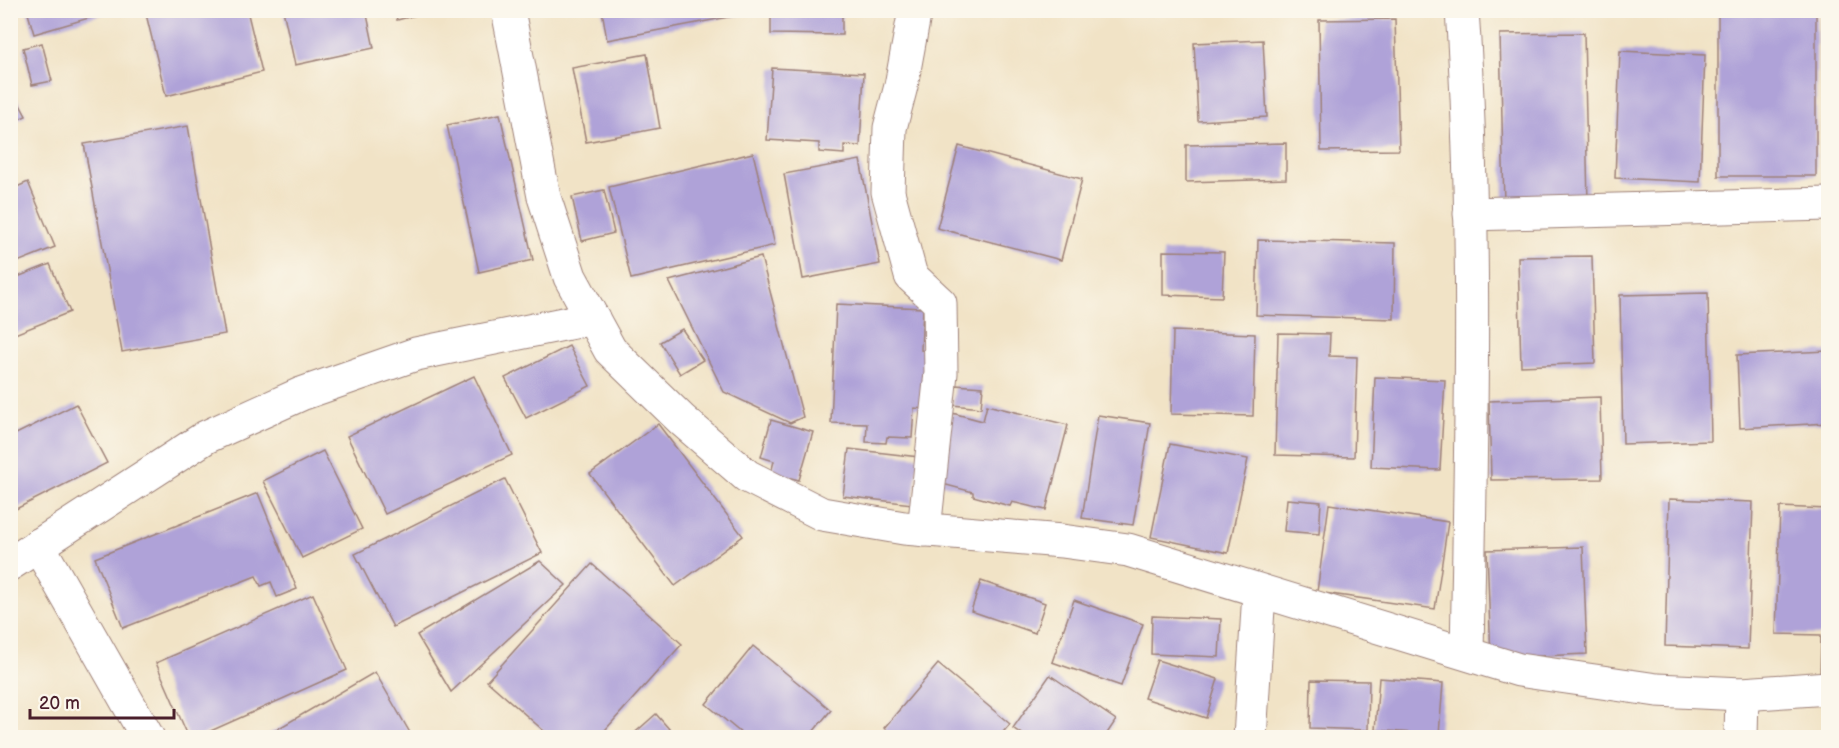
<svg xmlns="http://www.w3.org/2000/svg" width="1839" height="748" viewBox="0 0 1839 748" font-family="'Balsamiq Sans',sans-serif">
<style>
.building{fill:#afa2d8}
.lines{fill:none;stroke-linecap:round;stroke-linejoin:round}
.street-casing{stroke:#9e8178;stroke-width:35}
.street{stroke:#fff;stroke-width:33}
</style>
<rect width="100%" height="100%" fill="#fbf7ec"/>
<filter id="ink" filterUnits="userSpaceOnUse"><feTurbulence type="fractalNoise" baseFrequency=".0167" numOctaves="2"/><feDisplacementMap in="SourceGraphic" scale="12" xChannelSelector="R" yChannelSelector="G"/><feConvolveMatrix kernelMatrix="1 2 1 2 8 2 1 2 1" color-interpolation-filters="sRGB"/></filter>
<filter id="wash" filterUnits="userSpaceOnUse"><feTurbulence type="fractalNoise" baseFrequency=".008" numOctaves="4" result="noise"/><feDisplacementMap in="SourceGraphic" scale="24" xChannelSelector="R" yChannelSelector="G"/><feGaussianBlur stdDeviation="1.35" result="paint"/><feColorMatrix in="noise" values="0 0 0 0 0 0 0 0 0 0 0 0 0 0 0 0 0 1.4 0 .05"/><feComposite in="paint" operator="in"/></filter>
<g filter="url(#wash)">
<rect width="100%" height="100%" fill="#f1e3c6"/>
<g id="blocks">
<!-- building -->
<g class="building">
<path d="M27,10h85l1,1 -79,23z"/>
<path d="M145,10h102l15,62 -96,24z"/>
<path d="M283,10h83l8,38 -79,17z"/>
<path d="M395,10h37v1l-35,9z"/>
<path d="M602,10h153v2l-148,28z"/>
<path d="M771,10h71v25l-71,-1z"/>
<rect x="1718" y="10" width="98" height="166"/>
<path d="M1395,19l4,131 -78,1 -2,-131z"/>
<path d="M1584,33l4,170 -84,2 -4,-171z"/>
<path d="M1263,40l4,77 -69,4 -4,-78z"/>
<path d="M42,43l10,38 -20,4 -9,-37z"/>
<path d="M1620,51l85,4 -5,127 -85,-4z"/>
<path d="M647,54l13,74 -74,14 -14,-74z"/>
<path d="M772,68l92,5 -4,73 -16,-1v9l-25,-2v-9l-52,-3z"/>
<path d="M10,86l16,30 -16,7z"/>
<path d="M500,114l33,146 -54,12 -32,-147z"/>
<path d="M188,126l37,208 -103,18 -38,-208z"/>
<path d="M1286,143v36l-100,3v-37z"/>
<path d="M959,146l123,33 -21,81 -124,-32z"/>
<path d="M753,153l22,92 -144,34 -22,-92z"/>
<path d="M860,160l20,104 -77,15 -19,-105z"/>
<path d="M28,182l27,65 -45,18v-75z"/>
<path d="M604,190l10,43 -32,8 -10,-44z"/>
<path d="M1258,240l137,3 -1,76 -138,-4z"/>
<path d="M1163,251l61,1 -2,45 -59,-2z"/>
<path d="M1592,256l3,107 -74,3 -3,-109z"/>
<path d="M761,257l42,160 -13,6 -66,-31 -55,-111z"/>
<path d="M50,264l20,48 -60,24v-56z"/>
<path d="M1708,293l3,148 -88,3 -3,-149z"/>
<path d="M836,304l87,4 -2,42 7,1 -2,58 -12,-1 -2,30 -25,-1 -1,6 -20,-1 1,-18 -36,-1z"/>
<path d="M682,329l21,31 -23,14 -20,-32z"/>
<path d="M1173,331l82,3 -2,82 -82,-2z"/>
<path d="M1278,333l52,1 -1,22 28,1 -3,100 -79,-2z"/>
<path d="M569,346l21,40 -64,32 -21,-40z"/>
<path d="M1828,351v72l-88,5 -3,-73z"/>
<path d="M474,376l38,79 -127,59 -38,-78z"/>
<path d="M1375,377l70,3 -5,90 -69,-3z"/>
<path d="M955,385l28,2 -2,21 -28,-3z"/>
<path d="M1600,397l2,82 -111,1 -2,-79z"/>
<path d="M76,404l31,59 -97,49v-75z"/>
<path d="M987,405l81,20 -22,85 -34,-8 -2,4 -37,-10v-4l-38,-10 17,-69 31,8z"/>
<path d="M1098,415l52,8 -17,102 -51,-7z"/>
<path d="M771,420l42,12 -14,48 -28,-7 3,-12 -13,-4z"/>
<path d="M658,424l85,112 -68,50 -85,-112z"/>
<path d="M1170,444l78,15 -20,94 -77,-16z"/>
<path d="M849,449l70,8 -7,47 -69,-8z"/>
<path d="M323,451l39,78 -60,29 -39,-77z"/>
<path d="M505,479l37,74 -149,74 -38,-73z"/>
<path d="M258,493l39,96 -20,8 -6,-15 -10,4 -5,-10 -133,52 -28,-70z"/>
<path d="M1287,499l34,3 -2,32 -35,-3z"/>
<path d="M1669,499l84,3 -5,147 -83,-3z"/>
<path d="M1329,504l119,18 -13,87 -118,-17z"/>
<path d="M1780,507l48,2v170l-8,-1 1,-43 -45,-1z"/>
<path d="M1583,547l4,107 -96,4 -4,-108z"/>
<path d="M540,561l26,24 -115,107 -34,-57z"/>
<path d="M592,564l90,80 -84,94h-46l-65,-57z"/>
<path d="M981,581l64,22 -10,30 -64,-22z"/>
<path d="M313,594l34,76 -152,68h-6l-33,-75z"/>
<path d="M1074,600l69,24 -22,62 -69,-24z"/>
<path d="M1152,616l69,3 -2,38 -68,-3z"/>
<path d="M753,646l78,64 -23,28h-61l-41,-34z"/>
<path d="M1157,660l61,19 -12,39 -62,-20z"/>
<path d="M938,664l72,60 -12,14h-104l-10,-10z"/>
<path d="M375,672l38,66h-151z"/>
<path d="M1050,675l66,45 -12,18h-77l-14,-10z"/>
<path d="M1379,678l64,5 -4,52 -64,-5z"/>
<path d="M1311,680l58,1 -1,49 -58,-2z"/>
<path d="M656,714l21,24h-48z"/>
</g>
</g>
</g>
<g filter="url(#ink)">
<use href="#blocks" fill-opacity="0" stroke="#9e8178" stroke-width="1.5"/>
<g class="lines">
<defs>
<g id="street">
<path d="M508,10l36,187 26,80 40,73 72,70 65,56 75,38 82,14 158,13 66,9 391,120 138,20 85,4 86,-6"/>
<path d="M915,10l-14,76 -11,42 -2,64 23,84 29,27 1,70 -17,157"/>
<path d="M1462,10c15,214 9,429 5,643"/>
<path d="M1470,214l358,-10"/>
<path d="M38,545l110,193"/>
<path d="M10,564l196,-127 95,-43 115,-40 177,-36"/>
<path d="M1250,738l9,-146"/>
<path d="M1741,738l1,-44"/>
</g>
</defs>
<!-- street casing -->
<use href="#street" class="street-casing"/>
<!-- street -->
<use href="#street" class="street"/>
</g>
</g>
<!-- margin -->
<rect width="1839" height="748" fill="none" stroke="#fbf7ec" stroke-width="36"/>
<!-- scale -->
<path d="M30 709v9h144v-9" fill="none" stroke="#4a1f2b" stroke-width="3"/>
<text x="39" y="709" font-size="18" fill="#4a1f2b" stroke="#fbf7ec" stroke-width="4.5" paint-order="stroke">20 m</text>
</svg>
